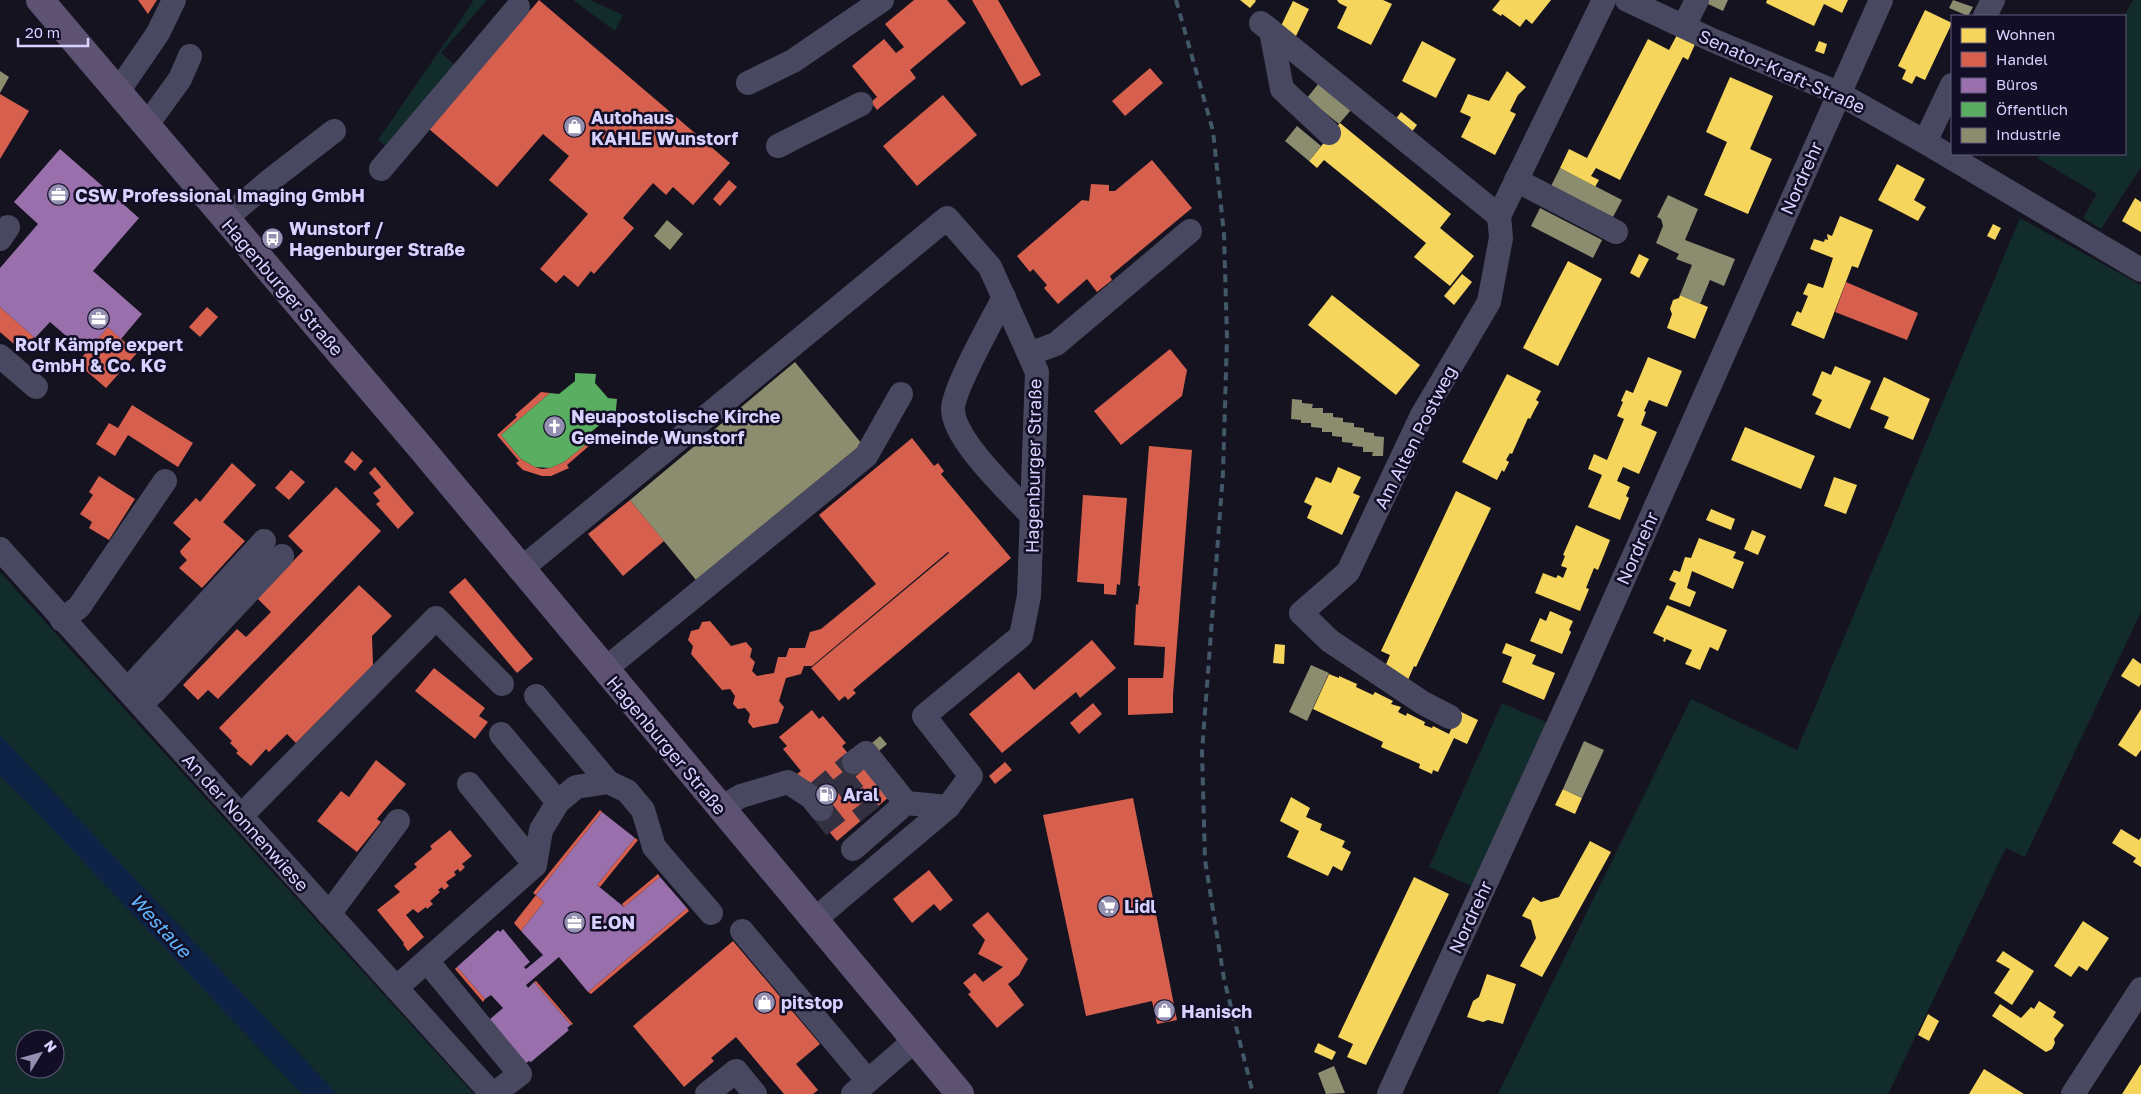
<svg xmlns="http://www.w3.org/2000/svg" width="2141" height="1094" viewBox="0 0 2141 1094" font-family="'Golos Text',sans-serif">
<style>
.green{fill:#122b2b;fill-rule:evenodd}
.water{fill:#0e2346}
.homes{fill:#f6d55c}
.shops{fill:#d6604d}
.offices{fill:#9970ab}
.public{fill:#5aae61}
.industry{fill:#8c8c6e}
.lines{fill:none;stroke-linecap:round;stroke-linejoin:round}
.minor-tunnel{stroke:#333041;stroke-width:24;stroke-dasharray:24 12;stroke-linecap:butt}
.minor{stroke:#494861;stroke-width:24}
.major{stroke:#5d5272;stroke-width:28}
.rail{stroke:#415869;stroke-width:4;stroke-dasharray:8 6;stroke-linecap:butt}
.labels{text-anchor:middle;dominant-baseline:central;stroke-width:5;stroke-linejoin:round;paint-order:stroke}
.street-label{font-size:18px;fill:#d7d2ff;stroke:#120e25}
.poi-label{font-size:18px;font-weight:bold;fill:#d7d2ff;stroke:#120e25;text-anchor:start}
.water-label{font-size:19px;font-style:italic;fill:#60b7ff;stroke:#120e25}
</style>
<rect width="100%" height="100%" fill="#161320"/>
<!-- green -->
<g class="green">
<path d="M472,0h15l-46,53 14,12 -70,80 -7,-5 95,-138z"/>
<path d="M573,0h17l33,15 -8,16z"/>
<path d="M2133,0h8v167l-40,62 -18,-11 14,-24 -60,-36 6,-4h82l-1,-138z"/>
<path d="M2020,218l121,67v327l-116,245 -19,-9 -118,246h-390l193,-395 106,51z"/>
<path d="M0,572l474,522h-474zM25,1039h30v30h-30z"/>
<path d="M1502,703l48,21 -74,164 -47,-21z"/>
</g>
<!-- water -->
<path class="water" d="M0,735l337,359h-35l-272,-289 -30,-29z"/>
<!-- homes -->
<g class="homes">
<path d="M1240,0h15l1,1 -6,7z"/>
<path d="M1337,0h46l9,4 -21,41 -34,-17 10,-21 -8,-4z"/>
<path d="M1500,0h51l-19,24 -6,-5 -6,8 -18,-13 -1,2 -9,-6z"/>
<path d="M1767,0h81l-6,13 -18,-9 -10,22 -48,-23z"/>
<path d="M1293,1l16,8 -14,29 -14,-12z"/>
<path d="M1925,10l27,13 -27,57 -9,-4 -4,8 -10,-5 4,-9 -8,-4z"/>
<path d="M1678,33l18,9 -8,18 -5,-3 -63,123 -24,-12 -5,8 8,4 -4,7 -35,-19 9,-19 18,9 61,-119 21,11z"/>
<path d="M1422,41l34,18 -20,39 -34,-17z"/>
<path d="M1819,41l8,3 -3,10 -9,-3z"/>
<path d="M1507,71l19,16 -8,8 -8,16 6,3 -21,41 -34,-18 10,-20 -11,-5 8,-18 21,7z"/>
<path d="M1730,77l43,19 -23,53 22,10 -24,55 -44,-19 23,-53 -21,-10z"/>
<path d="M1401,112l16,13 -6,8 -16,-13z"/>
<path d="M1340,123l111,91 -11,14 34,28 -24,30 -36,-29 12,-14 -102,-83 -7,8 -8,-7z"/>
<path d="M1897,164l28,15 -11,21 12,7 -8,14 -40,-21z"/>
<path d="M2135,198l6,4v30l-19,-11z"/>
<path d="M1840,216l33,14 -15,38 -6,-2 -28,73 -33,-14 6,-14 4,2 7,-17 -5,-2 5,-11 15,5 10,-30 -23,-9 4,-10 10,3 1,-3 3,1 -1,-6 5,2z"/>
<path d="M1993,224l8,4 -6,12 -8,-4z"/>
<path d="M1639,254l10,5 -10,19 -9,-5z"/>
<path d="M1568,261l34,18 -44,87 -35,-18z"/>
<path d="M1462,274l10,8 -18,23 -10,-9z"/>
<path d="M1332,295l88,70 -24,30 -88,-70z"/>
<path d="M1680,295l28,12 -13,32 -28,-11 5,-14 -2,-5 3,-9 6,-2z"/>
<path d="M1648,357l34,14 -15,36 -18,-7 -5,11 2,1 -5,13 16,7 -18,42 -16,-7 -6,14 13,6 -4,9 3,2 -9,22 -32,-13 14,-32 -14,-6 6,-15 13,6 17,-41 -7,-3 6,-14 -2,-1 5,-11 7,3z"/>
<path d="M1835,366l36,15 -21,48 -35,-15 7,-14 -10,-5 10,-24 9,4z"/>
<path d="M1507,374l34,17 -5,9 3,2 -5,9 -4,8 -2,-1 -16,36 -2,-1 -4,7 3,2 -5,10 -2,-2 -5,10 -35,-18z"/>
<path d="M1884,377l46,22 -17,41 -29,-12 5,-11 -19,-8z"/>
<path d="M1745,427l70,29 -14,33 -70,-29z"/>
<path d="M1338,467l23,10 -8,16 7,3 -18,39 -35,-17 5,-12 -8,-4 12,-25 15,6z"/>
<path d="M1834,477l23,8 -11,29 -22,-8z"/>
<path d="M1456,491l35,17 -75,159 -2,-1 -7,16 -23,-13 6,-14 -9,-4z"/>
<path d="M1711,509l24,10 -4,11 -25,-10z"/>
<path d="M1576,525l34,15 -12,30 -4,-2 -8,20 3,1 -9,22 -45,-18 8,-20 13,5 2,-3 5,3 4,-10 -6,-2 4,-10 -2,-1z"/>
<path d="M1752,530l14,6 -8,19 -14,-6z"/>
<path d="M1699,538l37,14 -3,6 11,4 -11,27 -41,-18 -5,17 9,4 -6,15 -21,-8 7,-16 -7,-3 5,-10 6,2 5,-15 6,1z"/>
<path d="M1667,605l60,25 -9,21 -8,-4 -10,23 -15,-6 7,-14 -26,-11 -1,3 -2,-1 1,-3 -11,-5z"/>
<path d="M1550,611l23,10 -4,9 2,2 -9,22 -32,-13 10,-23 6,3z"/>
<path d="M1506,643l30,12 -4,9 23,9 -11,27 -42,-18 10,-25 -10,-4z"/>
<path d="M1275,644l10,1 -1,19 -11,-1z"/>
<path d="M2133,658l8,6v20l-2,3 -18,-11z"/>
<path d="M1329,674l10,4v-2l18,8 -1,3 17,8 2,-3 18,9 -2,3 10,3 -3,5 8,4 1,-3 18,9 -1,3 8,3 1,-2 16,8 10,-23 19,9 -11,24 -13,-6 -16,34 -5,-2 -1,4 -13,-6 1,-4 -39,-17 2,-5 -70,-33z"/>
<path d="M2141,709v41l-5,7 -18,-12z"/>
<path d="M1563,789l19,9 -7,16 -20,-9z"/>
<path d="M1291,797l19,11 -4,9 16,7 -2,6 25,11 -3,6 9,5 -9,19 -9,-5 -5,10 -41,-19 12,-26 -19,-10z"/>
<path d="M2121,829l18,11 2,-3v30l-8,-5 3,-4 -24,-15z"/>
<path d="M1590,841l21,11 -69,125 -22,-11 16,-28 -5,-18 -9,-4 11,-19 8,5 18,-5z"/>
<path d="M1414,877l35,17 -83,171 -19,-8 6,-13 -15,-7z"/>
<path d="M2083,921l26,17 -22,33 -8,-5 -8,11 -17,-11z"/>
<path d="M2003,951l31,20 -22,34 -18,-12 16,-24 -14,-8z"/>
<path d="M1487,974l29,10 -13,40 -15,-4 -5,2 -16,-5 6,-16 6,-4z"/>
<path d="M2039,1001l17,11 -3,5 11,8 -10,14 1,4 -3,6 -6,3 -54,-36 8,-12 21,14 10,-11 3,2z"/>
<path d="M1928,1014l11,7 -10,20 -11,-6z"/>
<path d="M1318,1043l18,9 -4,8 -18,-8z"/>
<path d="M2141,1064v30h-19z"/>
<path d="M1984,1069l40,25h-55z"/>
</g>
<!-- shops -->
<g class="shops">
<path d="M138,0h19l-9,14z"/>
<path d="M539,0l191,163 -37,42 -20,-18 -7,8 -13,-12 -30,35 11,10 -40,46 -3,-3 -13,16 -14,-12 -8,8 -16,-14 48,-55 -39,-34 20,-24 -26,-22 -46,53 -68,-58z"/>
<path d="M914,0h33l19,23 -56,47 6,8 -39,32 -6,-8 6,-5 -25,-31 32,-27 12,14 8,-6 -19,-23z"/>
<path d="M972,0h26l43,75 -20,11z"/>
<path d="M1150,68l13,15 -38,33 -13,-15z"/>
<path d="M0,94l29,17 -29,48z"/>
<path d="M943,95l34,40 -60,51 -34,-40z"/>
<path d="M1152,160l40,48 -82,68 2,4 -15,12 -10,-13 -29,25 -14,-16 3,-3 -14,-16 -3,3 -13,-16 65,-56 7,1 2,-17 18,1v6h6z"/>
<path d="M729,180l8,7 -17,19 -7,-7z"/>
<path d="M1846,282l72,31 -11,27 -72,-28z"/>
<path d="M0,307l34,30 -12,14 -22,-19z"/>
<path d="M207,307l11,10 -18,20 -11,-10z"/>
<path d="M108,327l29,26 -31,35 -29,-25z"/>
<path d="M1170,349l17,21 -5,26 -61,49 -27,-34z"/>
<path d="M541,392l9,1 -49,42 20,24 14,8 7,2 8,-1 14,-6 26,-21v4l-23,20 2,3 -18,8h-9l-19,-6 -7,-7 3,-2 -22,-26 20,-18 -2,-2z"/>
<path d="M132,405l61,38 -15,24 -50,-32 -13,21 -19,-12 13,-21 9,5z"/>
<path d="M912,438l22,28 4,-3 6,8 -3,3 70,84 -158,132 3,3 -8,7 -3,-4 -6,5 -28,-33 138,-115 -1,-1 -136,114h-8l-3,8 -15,4 -7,23 5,6 -6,16 -25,5 -5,-6 2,-8 -5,-6 -7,1 -5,-5 2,-8 -5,-7 -8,1 -31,-36 2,-8 -5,-6 3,-9 8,-2 3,-7 8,-1 21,25 15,-4 6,7 -2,8 5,5 -3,9 5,5 17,-3 4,-16h8l3,-9h16l5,-16 11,-3 55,-45 -57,-69z"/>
<path d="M1149,446l43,4 -19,245v18l-45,2v-37h35l1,-10 1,-21 -31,-2 2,-41 2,1 2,-19h-2z"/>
<path d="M352,451l11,10 -8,10 -11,-9z"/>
<path d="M232,463l24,22 -33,37 22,19 -43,47 -23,-20 8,-8 -6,-6 -1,-3 11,-12 -18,-16 23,-25 4,4z"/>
<path d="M375,467l39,46 -16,16 -22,-25 4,-3 -7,-8 8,-6 -12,-14z"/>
<path d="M291,470l14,12 -16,18 -14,-12z"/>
<path d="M99,476l36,23 -26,41 -20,-12 3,-6 -12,-8 13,-19 -4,-3z"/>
<path d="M336,487l45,44 -163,168 -10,-9 -10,10 -15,-15 54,-56 9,8 25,-25 -14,-14 46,-47 -15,-15z"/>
<path d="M1083,495l44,3 -7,87 -3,-1 -1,11 -12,-1v-10l-27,-2z"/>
<path d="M630,500l34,41 -41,35 -35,-42z"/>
<path d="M465,578l68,81 -16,14 -68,-81z"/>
<path d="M359,585l33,31 -20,20 1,29 -77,78 -9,-9 -18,18 -3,-3 -15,17 -15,-13 2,-2 -8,-8 2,-2 -13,-13z"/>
<path d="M1092,640l24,28 -36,30 -4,-6 -74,61 -33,-39 50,-42 15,18z"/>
<path d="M434,668l51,40 -6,8 9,6 -13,17 -60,-48z"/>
<path d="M1093,703l9,11 -23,20 -9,-11z"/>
<path d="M812,710l7,9 4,-3 23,27 -4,3 19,24 10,-8 25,29 -59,50 -25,-30 -15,-37 4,-3 -18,-22 4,-3 -8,-9z"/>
<path d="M376,760l30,24 -29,35 4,3 -24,30 -40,-31 24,-30 8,6z"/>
<path d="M1005,762l7,8 -17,14 -6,-8z"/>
<path d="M1133,798l44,222 -20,4 -5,-23 -66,15 -43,-201z"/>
<path d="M600,810l2,2 -66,83 -3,-2z"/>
<path d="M450,830l22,26 -10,8 3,3 -5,5 -2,-3 -4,3 2,3 -10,7 3,4 -5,4 -2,-3 -4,3 2,2 -10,9 3,3 -6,5 -1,-2 -8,6 -5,-4 -7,6 18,22 -16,14 -5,-7 1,-1 -27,-33 23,-18 -6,-6 23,-19 -3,-3 18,-15 -2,-3z"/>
<path d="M635,838l3,2 -38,47 -3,-2z"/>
<path d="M929,870l24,30 -13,11 -6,-7 -22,19 -19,-24z"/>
<path d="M658,874l2,3 -36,30 -2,-3z"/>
<path d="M536,895l8,7 -23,29 -7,-8z"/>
<path d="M687,908l2,3 -98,83 -3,-2z"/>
<path d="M988,912l40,47 -9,16 -11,9 16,21 -27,23 -29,-34 3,-2 -8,-9 12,-10 8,9 20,-15 -25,-13 7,-14 -13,-15z"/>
<path d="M733,941l87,103 -24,20 22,26 -5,4h-29l-48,-57 -25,21 3,3 -30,26 -51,-61z"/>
<path d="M457,967l28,32 -2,3 -28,-33z"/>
<path d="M536,981l37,43 -2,1 -37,-43z"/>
</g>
<!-- offices -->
<g class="offices">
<path d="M60,149l79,69 -46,53 49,43 -21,25 -13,-12 -22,26 -36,-31 -15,16 -35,-31v-39l38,-44 -24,-22z"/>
<path d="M602,812l33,26 -38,47 27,22 36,-30 27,31 -99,84 -29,-35 -33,28 2,3 6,-6 37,43 -4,3 2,2 -38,32 -2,-1 -3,2 -37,-43 14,-12 -12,-13 -6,4 -28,-32 41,-37 2,2 3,-3 27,33 -6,5 2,2 17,-14 -22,-24 23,-29 -8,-7z"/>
</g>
<!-- public -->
<path class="public" d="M575,373l21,1 -1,9 13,15 9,1 -2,20h-8l-16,13 -1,9 -26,21 -14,6 -15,-1 -14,-8 -20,-24 49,-42 9,1 16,-13z"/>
<!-- industry -->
<g class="industry">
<path d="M1707,0h21l-5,11 -17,-8z"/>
<path d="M1953,0l20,7 -5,9 -19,-8z"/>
<path d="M0,71l9,6 -9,16z"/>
<path d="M1319,83l32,27 -12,14 -32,-26z"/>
<path d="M1297,126l24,20 -12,15 -24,-20z"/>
<path d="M1560,168l62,32 -9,17 -62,-31z"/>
<path d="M1668,195l30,14 -13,31 50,19 -11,27 -14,-6 -10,24 -20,-9 12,-30 -16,-6 3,-5 -23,-11 7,-17 -2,-7 -4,-2z"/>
<path d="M1540,208l62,32 -9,18 -62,-32z"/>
<path d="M667,220l16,14 -13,16 -16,-14z"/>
<path d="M795,362l67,82 -166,136 -66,-80z"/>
<path d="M1292,399l10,1v3l11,1 -1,4h11v5h10v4l10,1v4l11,1v4l10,1v4l10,1v3l10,1 -1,19h-11l1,-4h-10v-5l-11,-1 1,-3 -11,-1v-5l-10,-1v-4h-10v-4l-11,-1v-4h-10v-3l-10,-1z"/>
<path d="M1311,665l18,8 -22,48 -18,-9z"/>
<path d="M880,736l7,8 -15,13 -7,-8z"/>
<path d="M1584,741l20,9 -22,48 -19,-9z"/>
<path d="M1334,1066l11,27 -19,1 -8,-21z"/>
</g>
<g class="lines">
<!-- minor-tunnel -->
<g class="minor-tunnel">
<path d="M839,775l31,39"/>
<path d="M815,795l39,-33"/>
<path d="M821,809l22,28"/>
</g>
<!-- minor -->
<g class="minor">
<path d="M1627,0l85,40 126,53 87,49 216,128"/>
<path d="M1985,16l8,-16"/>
<path d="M1261,23l238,193"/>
<path d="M1684,26l13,-26"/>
<path d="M1271,31l11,58 47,44"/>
<path d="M748,83l45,-22 89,-61"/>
<path d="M117,93l41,-60 16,-33"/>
<path d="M146,126l34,-47 10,-23"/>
<path d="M1925,142l27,-57"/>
<path d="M778,146l83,-42"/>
<path d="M381,169l137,-162"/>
<path d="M1516,180l100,52"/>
<path d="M225,219l43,-37 66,-51"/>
<path d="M0,239l8,-12"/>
<path d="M1004,297c-11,22 -51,92 -51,112 0,31 58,84 79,107"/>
<path d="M1029,354l27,-10 134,-113"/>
<path d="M0,356l36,31"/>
<path d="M0,549l492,545"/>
<path d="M520,570l427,-352 43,49 47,105 -8,224 -8,40 -97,80 47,60 -23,31 -134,113"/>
<path d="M62,620l17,-13 86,-126"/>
<path d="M604,670l262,-214 35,-62"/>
<path d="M128,689l136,-148"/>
<path d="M536,696l72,86 -32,5 -18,15"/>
<path d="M141,704l14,-13 127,-135"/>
<path d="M1450,717l-27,-14 -93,-62 -29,-28 47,-41 74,-157 67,-113 12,-64 -2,-22 105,-216"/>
<path d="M501,734l57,68 -17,28 -6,35"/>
<path d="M854,762l12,-9 40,50"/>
<path d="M608,782l19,9 16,19 11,37 57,66"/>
<path d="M721,808l20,-12 47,-14 23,15 10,12"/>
<path d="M241,816l195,-198 66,66"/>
<path d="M853,849l53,-46 42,4"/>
<path d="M329,914l69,-93"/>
<path d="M742,931l126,150"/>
<path d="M427,961l93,113 -26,20"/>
<path d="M396,988l139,-123 -66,-81"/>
<path d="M707,1094l29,-23 19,23"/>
<path d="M853,1094l61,-53"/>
<path d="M1389,1094l187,-408 305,-686"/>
<path d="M2073,1094l68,-105"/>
</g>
<!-- major -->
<path class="major" d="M40,0l381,448 539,646"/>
<!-- rail -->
<path class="rail" d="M1176,0l37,131 11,103 3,103 -4,136 -21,279 3,108 19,119 29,115"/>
</g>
<!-- icons -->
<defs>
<symbol id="shop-disc" viewBox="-11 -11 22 22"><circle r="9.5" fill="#938fb1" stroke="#120e25"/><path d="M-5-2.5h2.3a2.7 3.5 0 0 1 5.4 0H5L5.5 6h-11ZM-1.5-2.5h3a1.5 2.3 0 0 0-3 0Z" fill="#fff"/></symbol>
<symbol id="office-disc" viewBox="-11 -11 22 22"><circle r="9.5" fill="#938fb1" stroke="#120e25"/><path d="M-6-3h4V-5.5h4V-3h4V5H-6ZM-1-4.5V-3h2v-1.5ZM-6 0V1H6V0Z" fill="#fff"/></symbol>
<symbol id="bus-disc" viewBox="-11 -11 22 22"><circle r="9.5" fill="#938fb1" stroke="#120e25"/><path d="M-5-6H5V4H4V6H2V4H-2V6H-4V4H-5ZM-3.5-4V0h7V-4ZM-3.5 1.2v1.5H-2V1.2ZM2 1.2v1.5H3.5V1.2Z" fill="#fff"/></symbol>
<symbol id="church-disc" viewBox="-11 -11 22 22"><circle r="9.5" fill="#938fb1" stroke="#120e25"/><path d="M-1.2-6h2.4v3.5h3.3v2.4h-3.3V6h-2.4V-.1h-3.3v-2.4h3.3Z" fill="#fff"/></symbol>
<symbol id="fuel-disc" viewBox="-11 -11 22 22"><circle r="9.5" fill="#938fb1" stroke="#120e25"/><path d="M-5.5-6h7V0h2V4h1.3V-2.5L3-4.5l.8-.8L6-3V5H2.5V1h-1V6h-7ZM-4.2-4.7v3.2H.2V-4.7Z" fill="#fff"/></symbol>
<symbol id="supermarket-disc" viewBox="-11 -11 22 22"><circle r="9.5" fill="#938fb1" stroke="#120e25"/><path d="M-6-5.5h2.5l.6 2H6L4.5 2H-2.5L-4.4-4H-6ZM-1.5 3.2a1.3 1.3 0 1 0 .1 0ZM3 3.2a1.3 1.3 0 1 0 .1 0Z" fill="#fff"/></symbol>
</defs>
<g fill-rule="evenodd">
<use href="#shop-disc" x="562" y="114" width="25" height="25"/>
<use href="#office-disc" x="46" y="182" width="25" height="25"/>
<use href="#bus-disc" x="260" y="226" width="25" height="25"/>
<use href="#office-disc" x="86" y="306" width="25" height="25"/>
<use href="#church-disc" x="542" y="414" width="25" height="25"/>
<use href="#fuel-disc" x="814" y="782" width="25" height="25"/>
<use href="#supermarket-disc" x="1096" y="894" width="25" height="25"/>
<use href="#office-disc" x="562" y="910" width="25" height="25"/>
<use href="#shop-disc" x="752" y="990" width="25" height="25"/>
<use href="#shop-disc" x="1152" y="998" width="25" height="25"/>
</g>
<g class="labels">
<!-- street labels -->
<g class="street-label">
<text transform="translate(1782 71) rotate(24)">Senator-Kraft-Straße</text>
<text transform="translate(1801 178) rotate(-66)">Nordrehr</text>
<text transform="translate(283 287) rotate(49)">Hagenburger Straße</text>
<text transform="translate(1415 437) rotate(-63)">Am Alten Postweg</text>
<text transform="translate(1033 466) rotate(-89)">Hagenburger Straße</text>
<text transform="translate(1637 548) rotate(-66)">Nordrehr</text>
<text transform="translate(667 745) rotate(50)">Hagenburger Straße</text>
<text transform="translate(246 822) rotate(48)">An der Nonnenwiese</text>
<text transform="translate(1470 917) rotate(-65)">Nordrehr</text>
</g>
<!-- poi labels -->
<g class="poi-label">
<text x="591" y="117">Autohaus<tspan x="591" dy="21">KAHLE Wunstorf</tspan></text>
<text x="75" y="195">CSW Professional Imaging GmbH</text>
<text x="289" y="228">Wunstorf /<tspan x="289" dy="21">Hagenburger Straße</tspan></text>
<text x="99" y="344" text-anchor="middle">Rolf Kämpfe expert<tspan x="99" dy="21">GmbH &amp; Co. KG</tspan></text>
<text x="571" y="416">Neuapostolische Kirche<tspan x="571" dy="21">Gemeinde Wunstorf</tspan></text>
<text x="843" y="794">Aral</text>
<text x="1124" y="906">Lidl</text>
<text x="591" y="922">E.ON</text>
<text x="781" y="1002">pitstop</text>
<text x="1181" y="1011">Hanisch</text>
</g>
<!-- water labels -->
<g class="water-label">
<text transform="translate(161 925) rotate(47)">Westaue</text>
</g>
</g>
<!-- legend -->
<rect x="1951" y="15" width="175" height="140" fill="#120e25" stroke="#615c7c"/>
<rect x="1961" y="28" width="25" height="15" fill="#f6d55c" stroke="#615c7c"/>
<text x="1996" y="40" font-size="15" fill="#d7d2ff">Wohnen</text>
<rect x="1961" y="52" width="25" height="15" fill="#d6604d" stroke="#615c7c"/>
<text x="1996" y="65" font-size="15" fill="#d7d2ff">Handel</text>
<rect x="1961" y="78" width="25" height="15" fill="#9970ab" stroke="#615c7c"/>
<text x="1996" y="90" font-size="15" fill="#d7d2ff">Büros</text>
<rect x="1961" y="102" width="25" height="15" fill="#5aae61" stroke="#615c7c"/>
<text x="1996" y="115" font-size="15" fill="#d7d2ff">Öffentlich</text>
<rect x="1961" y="128" width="25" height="15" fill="#8c8c6e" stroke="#615c7c"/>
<text x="1996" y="140" font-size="15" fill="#d7d2ff">Industrie</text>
<!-- north arrow -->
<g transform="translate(40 1054) rotate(53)"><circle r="24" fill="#120e25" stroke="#615c7c"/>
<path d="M0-4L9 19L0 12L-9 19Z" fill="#938fb1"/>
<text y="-8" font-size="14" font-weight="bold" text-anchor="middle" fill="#d7d2ff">N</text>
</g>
<!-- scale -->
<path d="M18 38v8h70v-8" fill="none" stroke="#d7d2ff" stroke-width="2.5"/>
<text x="25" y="38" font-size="15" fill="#d7d2ff" stroke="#120e25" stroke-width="4" paint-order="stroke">20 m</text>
</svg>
